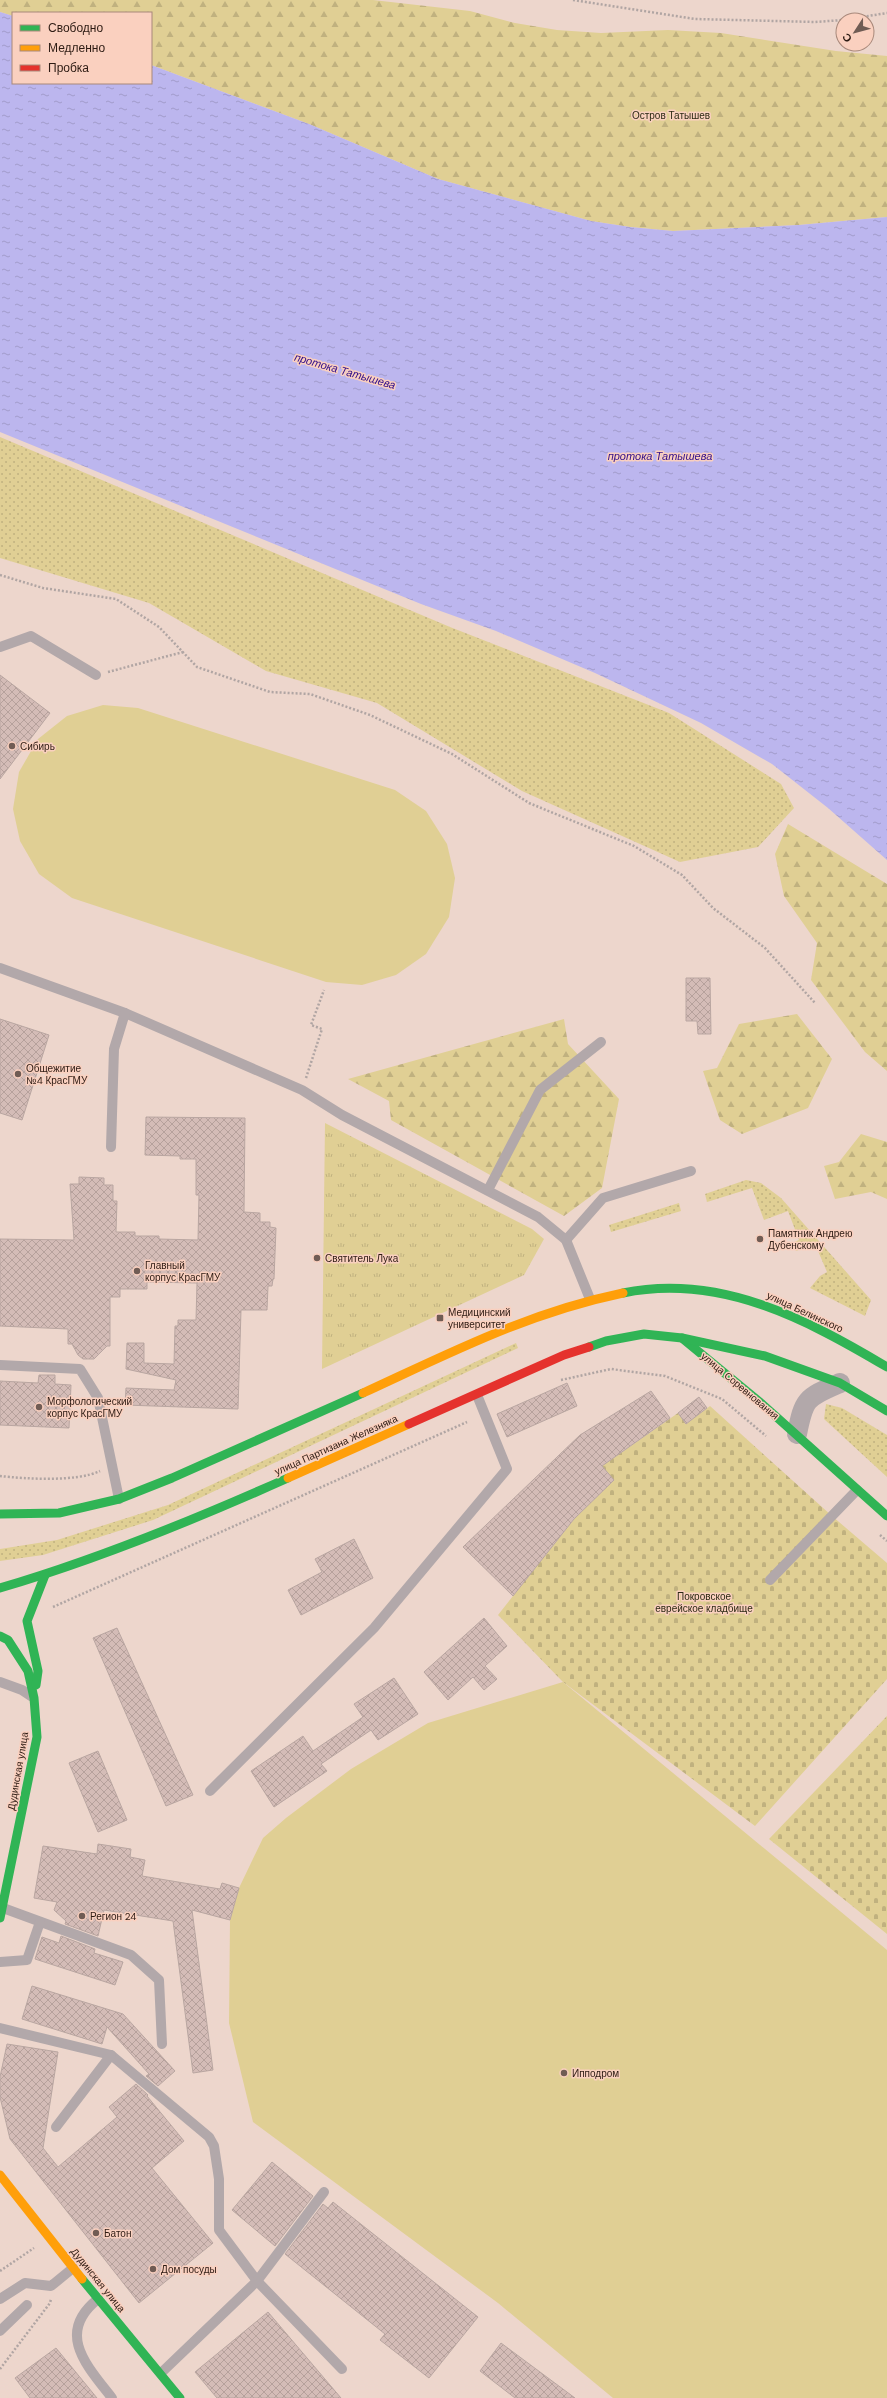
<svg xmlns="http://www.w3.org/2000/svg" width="887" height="2398" viewBox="0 0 887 2398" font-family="'DM Sans',sans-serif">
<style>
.grass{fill:url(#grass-dots)}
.forest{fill:url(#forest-firs)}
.cemetery{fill:url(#cemetery-stones)}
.park{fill:url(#park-tufts)}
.pitch{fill:#e0cf94}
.water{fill:url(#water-ripples)}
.building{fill:url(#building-cross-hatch);stroke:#b9a6a1}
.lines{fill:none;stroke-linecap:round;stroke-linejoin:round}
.path{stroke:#b0a5a3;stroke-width:2.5;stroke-dasharray:2 2;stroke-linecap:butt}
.lane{stroke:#b2a8aa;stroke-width:10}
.street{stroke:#b2a8aa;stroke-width:20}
.fast{stroke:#30b455;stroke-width:9}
.slow{stroke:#ff9f0a;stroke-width:9}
.jam{stroke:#e5322d;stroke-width:9}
.poi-dot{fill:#705c54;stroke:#fad0bf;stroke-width:1.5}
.labels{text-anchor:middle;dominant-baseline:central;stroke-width:3;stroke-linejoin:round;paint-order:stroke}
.park-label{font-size:10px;fill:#2c2a14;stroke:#fad0bf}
.poi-label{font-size:10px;fill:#2d1b13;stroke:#fad0bf;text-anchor:start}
.street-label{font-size:10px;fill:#2d1b13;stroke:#fad0bf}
.water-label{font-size:11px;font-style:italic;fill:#300d8a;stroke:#fad0bf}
</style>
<defs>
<pattern id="grass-dots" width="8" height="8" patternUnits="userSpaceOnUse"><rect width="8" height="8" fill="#e0cf94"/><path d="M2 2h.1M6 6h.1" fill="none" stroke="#c0b17f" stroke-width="1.8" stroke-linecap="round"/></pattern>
<pattern id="forest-firs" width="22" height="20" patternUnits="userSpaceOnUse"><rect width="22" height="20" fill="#e0cf94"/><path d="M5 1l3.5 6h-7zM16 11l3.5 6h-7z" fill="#c0b17f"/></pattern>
<pattern id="cemetery-stones" width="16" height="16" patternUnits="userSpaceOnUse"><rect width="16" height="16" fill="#e0cf94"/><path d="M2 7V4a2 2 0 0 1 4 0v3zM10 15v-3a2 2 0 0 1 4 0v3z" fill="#c0b17f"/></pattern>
<pattern id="park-tufts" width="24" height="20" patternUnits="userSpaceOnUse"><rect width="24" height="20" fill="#e0cf94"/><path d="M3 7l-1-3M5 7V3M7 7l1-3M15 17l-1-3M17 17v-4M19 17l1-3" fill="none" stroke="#c0b17f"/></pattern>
<pattern id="water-ripples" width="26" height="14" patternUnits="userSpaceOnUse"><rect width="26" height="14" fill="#bcb6ee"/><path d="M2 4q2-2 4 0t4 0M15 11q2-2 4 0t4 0" fill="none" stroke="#a29ccb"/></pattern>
<pattern id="building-cross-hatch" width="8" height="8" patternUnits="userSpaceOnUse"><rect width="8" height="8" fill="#d4bcb7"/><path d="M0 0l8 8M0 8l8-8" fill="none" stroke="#b6a19c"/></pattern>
</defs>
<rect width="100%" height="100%" fill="#edd6cc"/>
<!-- grass -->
<g class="grass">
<path d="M0,437l450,190 219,86 112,71 13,24 -36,39 -78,15 -158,-71 -145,-88 -111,-32 -117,-68 -149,-45z"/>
<path d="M746,1180l15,3 20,15 90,102 -6,16 -55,-28 10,-12 7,-4 -12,-28 -19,7 -4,-8 7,-3 -11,-29 -24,9 -12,-32 -45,14 -2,-8z"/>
<path d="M679,1203l2,8 -70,21 -2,-7z"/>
<path d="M516,1343l2,5 -365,172 -110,35 -43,6v-12l57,-9 111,-35z"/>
<path d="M826,1404l16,4 45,27v42l-63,-58z"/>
</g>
<!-- forest -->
<g class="forest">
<path d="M0,0h373l97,11 45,12 42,7 44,3 67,-3 53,3 115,18 51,5v161l-88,8 -126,6 -43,-4 -39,-6 -153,-42 -129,-55 -158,-59v-52h-138v3l-13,-4z"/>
<path d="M788,824l99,60v187l-22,-19 -54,-72 6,-37 -33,-47 -9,-42z"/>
<path d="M797,1014l35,45 -24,49 -66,26 -22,-14 -17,-49 14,-3 22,-44z"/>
<path d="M564,1019l4,25 51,55 -17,89 -38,28 -173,-96 -2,-19 -41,-22z"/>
<path d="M861,1134l26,8v57l-16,-7 -36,7 -11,-33 15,-4z"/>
</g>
<!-- cemetery -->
<g class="cemetery">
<path d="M710,1406l122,110 55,47v116l-132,147 -192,-144 -65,-67 76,-96 39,-38 -11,-15 76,-53 8,11z"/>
<path d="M887,1716v218l-118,-95z"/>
</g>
<!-- park -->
<path class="park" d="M325,1123l207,106 12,10 -20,36 -202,94z"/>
<!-- pitch -->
<g class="pitch">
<path d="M103,705l35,3 257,82 31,21 21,33 8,34 -6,39 -23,37 -30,21 -34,10 -36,-3 -254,-84 -33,-24 -19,-33 -7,-32 6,-37 19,-33 29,-23z"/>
<path d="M563,1682l324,268v448h-274l-115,-95 -245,-181 -24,-99 1,-103 9,-32 24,-50 23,-20 65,-49 77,-46z"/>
</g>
<!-- water -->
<path class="water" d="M0,12l13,4v67h138v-18l158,59 129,55 153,42 39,6 43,4 126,-6 88,-8v643l-59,-52 -56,-44 -71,-41 -106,-50 -99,-42 -75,-27 -421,-172z"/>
<!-- building -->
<g class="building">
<path d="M0,675l50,38 -50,66z"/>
<path d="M686,978h24l1,56h-13l-1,-13h-11z"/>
<path d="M0,1019l49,16 -27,85 -22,-7z"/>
<path d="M146,1117l99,1 -1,94 16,1v9h10v5l6,1 -2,51h-1l-1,7h-4l-1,24h-26l-3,99 -113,-4 1,-17 48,2 2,-10 -50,-11 1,-26h17v20l30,1 1,-38h3v-6h18l1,-37 -50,-1v7h-27v8h-10v49h-3l-13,13h-11l-5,-4 -6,-11h-4v-15l-68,-3v-87l74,1 -4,-56h9v-7l25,1v7h9v16h4l-1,31h19v4h24v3l39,1 1,-45h-3v-36h-16v-3l-35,-1z"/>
<path d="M39,1375h16v9l16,1 -2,43 -69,-3v-44l38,2z"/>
<path d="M567,1383l10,23 -70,31 -10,-23z"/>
<path d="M651,1391l19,27 -68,48 12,14 -40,39 -61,77 -50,-49 117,-112z"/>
<path d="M699,1397l8,11 -21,16 -8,-11z"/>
<path d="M354,1539l19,39 -72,37 -13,-25 34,-18 -7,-13z"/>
<path d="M484,1618l23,28 -22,20 12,13 -13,11 -11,-13 -25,23 -24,-28z"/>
<path d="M117,1628l76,167 -27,11 -73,-168z"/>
<path d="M394,1678l24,36 -40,26 -7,-10 -50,34 6,7 -53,36 -23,-36 52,-35 10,15 50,-34 -9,-13z"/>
<path d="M98,1751l29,69 -29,12 -29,-69z"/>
<path d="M98,1844l33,5 -1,8 15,3 -3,16 78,13 2,-6 17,5 -9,32 -38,-10 21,160 -20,3 -20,-152 -69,-11 -6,26 -33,-12 1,-3 -12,-11 3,-8 -23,-4 9,-52 54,8z"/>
<path d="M61,1936l34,13 -1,4 29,9 -8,23 -80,-26 7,-22 17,6z"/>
<path d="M32,1986l91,28 52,57 -17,15 -12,-10 3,-2 -42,-47 -5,17 -80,-25z"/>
<path d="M7,2044l51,8 -15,96 15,19 59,-50 -8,-10 27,-23 12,11 -1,1 37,45 -32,27 61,75 -74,60 -129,-164 -10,-42v-20z"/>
<path d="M272,2162l41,34 -38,50 -43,-36z"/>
<path d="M333,2202l145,115 -49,61 -49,-38 5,-6 -100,-80 38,-50 5,4z"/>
<path d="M268,2312l73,86h-124l-22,-26z"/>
<path d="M501,2343l74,55h-60l-35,-27z"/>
<path d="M56,2348l41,50h-67l-15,-20z"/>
</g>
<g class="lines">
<!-- path -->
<g class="path">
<path d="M573,0l122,19 120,3 28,-2"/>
<path d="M843,20l44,-7"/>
<path d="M0,575l43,13 73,11 43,28 38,40 73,25 40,2 60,21 82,39 77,49 105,43 48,29 31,33 52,40 50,55"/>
<path d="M108,672l75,-20"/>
<path d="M306,1078l16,-49 -11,-4 13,-35"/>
<path d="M561,1380l50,-11 54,7 57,23 44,37"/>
<path d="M0,1476c26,3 77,6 100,-5"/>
<path d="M880,1535l7,6"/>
<path d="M53,1607l414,-185"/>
<path d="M0,2271l34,-23"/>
<path d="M0,2369l50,-66 1,-4"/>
</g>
<!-- lane -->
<g class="lane">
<path d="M0,647l31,-11 65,39"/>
<path d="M0,968l125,45 177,77 40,25 196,102 28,23 24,59"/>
<path d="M111,1147l3,-98 11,-36"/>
<path d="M488,1190l52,-100 61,-48"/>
<path d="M566,1240l37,-42 88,-27"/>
<path d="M0,1365l80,4 18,29 21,101"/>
<path d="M770,1580l87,-90"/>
<path d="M0,1682l22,8 9,6"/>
<path d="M210,1791l164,-163 133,-159 -30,-74"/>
<path d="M3,1908l128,47 28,25 3,64"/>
<path d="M0,1962l27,-2 13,-38"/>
<path d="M0,2028l111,27 98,82 5,9 5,33v51l38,51 85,88"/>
<path d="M56,2127l55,-72"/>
<path d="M0,2299l25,-16 26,3 22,-18"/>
<path d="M98,2299c-43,34 -11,67 14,99"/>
<path d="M0,2331l27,-26"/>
<path d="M161,2373l96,-92 67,-89"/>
</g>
<!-- street -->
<path class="street" d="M797,1434c7,-36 9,-36 43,-51"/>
<!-- fast -->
<g class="fast">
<path d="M623,1293c97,-20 183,26 264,74"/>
<path d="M682,1338l80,66 125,112"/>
<path d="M589,1347l17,-6 38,-7 38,4 83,18 75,27 47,28"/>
<path d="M0,1514l59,-1 60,-14 53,-21 191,-85"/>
<path d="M0,1588c99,-29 194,-68 288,-110"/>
<path d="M0,1636l8,4 20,31 6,27 3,39 -37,181"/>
<path d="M36,1685l2,-14 -11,-50 18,-46"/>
<path d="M82,2279l98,119"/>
</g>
<!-- slow -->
<g class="slow">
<path d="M363,1393c87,-40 164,-80 260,-100"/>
<path d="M288,1478l121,-54"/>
<path d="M0,2175l82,104"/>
</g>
<!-- jam -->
<path class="jam" d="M409,1424l155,-69 25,-8"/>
</g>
<!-- markers -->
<g class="poi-dot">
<circle cx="12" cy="746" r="4"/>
<circle cx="18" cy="1074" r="4"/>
<circle cx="760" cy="1239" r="4"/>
<circle cx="317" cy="1258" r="4"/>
<circle cx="137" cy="1271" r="4"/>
<rect x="436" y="1314" width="8" height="8" rx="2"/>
<circle cx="39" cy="1407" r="4"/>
<circle cx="82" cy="1916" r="4"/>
<circle cx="564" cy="2073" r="4"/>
<circle cx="96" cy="2233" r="4"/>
<circle cx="153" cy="2269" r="4"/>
</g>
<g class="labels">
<!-- park labels -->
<g class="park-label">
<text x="671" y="115">Остров Татышев</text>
<text x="704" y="1596">Покровское<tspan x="704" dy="12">еврейское кладбище</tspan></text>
</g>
<!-- poi labels -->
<g class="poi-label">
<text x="20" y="746">Сибирь</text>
<text x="26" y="1068">Общежитие<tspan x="26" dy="12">№4 КрасГМУ</tspan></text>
<text x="768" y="1233">Памятник Андрею<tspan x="768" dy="12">Дубенскому</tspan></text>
<text x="325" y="1258">Святитель Лука</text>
<text x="145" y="1265">Главный<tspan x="145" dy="12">корпус КрасГМУ</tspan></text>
<text x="448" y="1312">Медицинский<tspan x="448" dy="12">университет</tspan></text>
<text x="47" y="1401">Морфологический<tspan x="47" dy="12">корпус КрасГМУ</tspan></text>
<text x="90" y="1916">Регион 24</text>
<text x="572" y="2073">Ипподром</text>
<text x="104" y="2233">Батон</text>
<text x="161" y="2269">Дом посуды</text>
</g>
<!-- street labels -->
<g class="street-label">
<text transform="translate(805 1312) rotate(25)">улица Белинского</text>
<text transform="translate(740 1386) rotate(40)">улица Соревнования</text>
<text transform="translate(336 1445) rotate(-24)">улица Партизана Железняка</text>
<text transform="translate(18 1771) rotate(-80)">Дудинская улица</text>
<text transform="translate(98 2280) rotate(51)">Дудинская улица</text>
</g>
<!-- water labels -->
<g class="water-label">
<text transform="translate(345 371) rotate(16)">протока Татышева</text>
<text x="660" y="456">протока Татышева</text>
</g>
</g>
<!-- legend -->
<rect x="12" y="12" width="140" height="72" fill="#fad0bf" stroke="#a8887a"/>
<rect x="20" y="25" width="20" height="6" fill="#30b455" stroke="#a8887a"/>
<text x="48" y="32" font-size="12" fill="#2d1b13">Свободно</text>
<rect x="20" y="45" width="20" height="6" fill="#ff9f0a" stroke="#a8887a"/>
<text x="48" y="52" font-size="12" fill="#2d1b13">Медленно</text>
<rect x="20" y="65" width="20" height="6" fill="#e5322d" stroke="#a8887a"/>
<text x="48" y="72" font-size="12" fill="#2d1b13">Пробка</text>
<!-- north arrow -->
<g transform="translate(855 32) rotate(234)"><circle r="19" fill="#fad0bf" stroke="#a8887a"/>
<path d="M0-3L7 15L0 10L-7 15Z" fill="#705c54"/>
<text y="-6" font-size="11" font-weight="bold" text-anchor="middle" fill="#2d1b13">С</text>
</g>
</svg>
